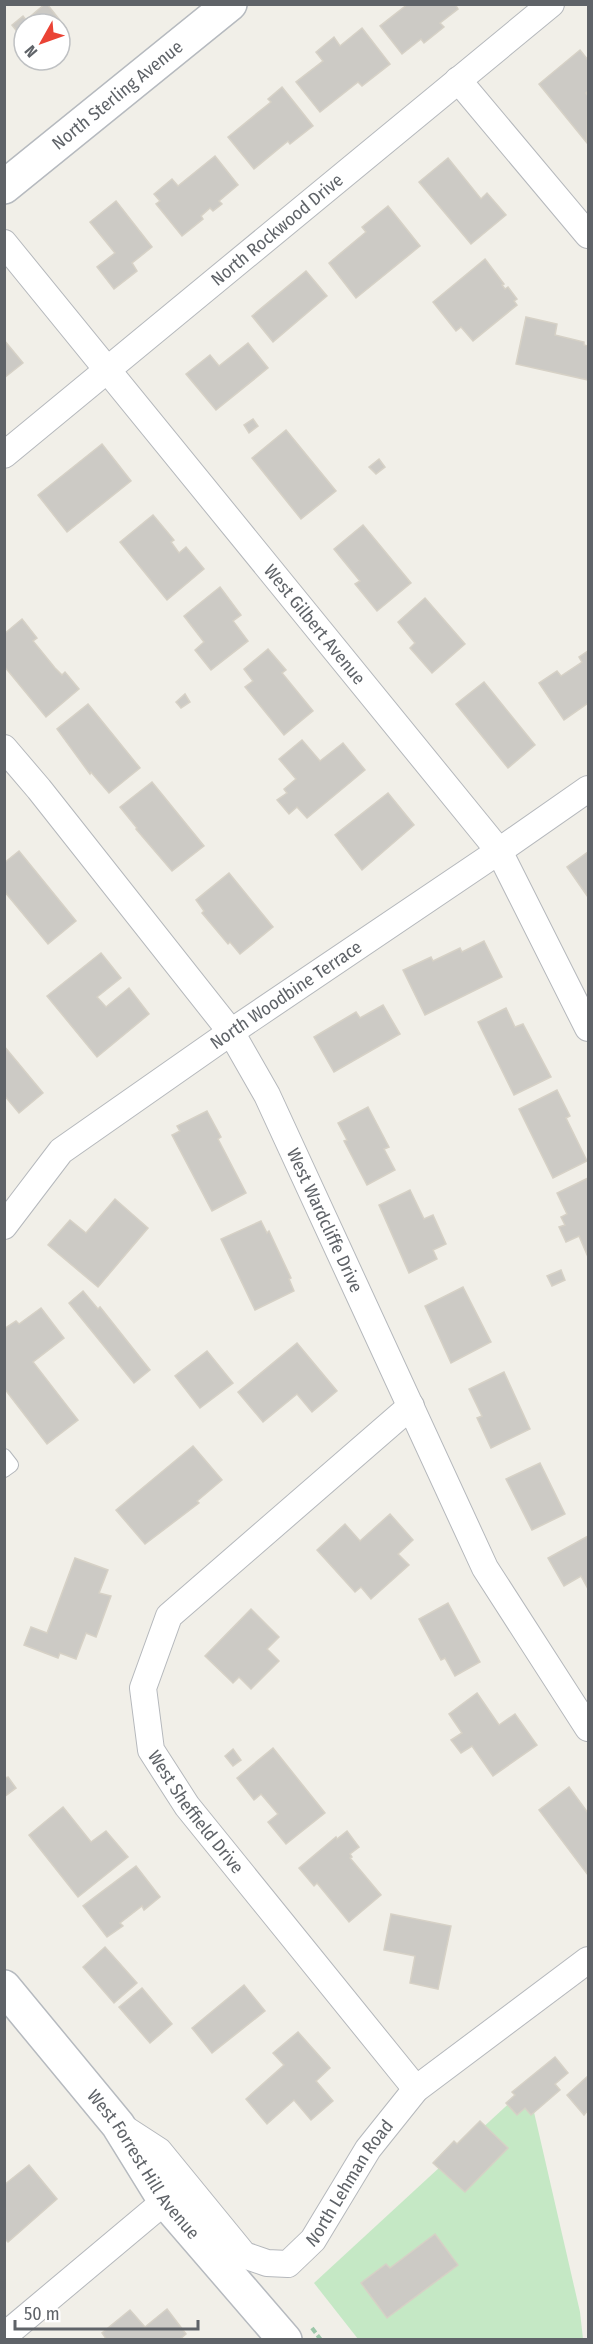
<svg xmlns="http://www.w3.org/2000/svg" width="593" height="2344" viewBox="0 0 593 2344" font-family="'Fira Sans Condensed',sans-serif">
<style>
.green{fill:#c5e8c5}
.building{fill:#cccac5;stroke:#d6d1c6;stroke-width:1.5}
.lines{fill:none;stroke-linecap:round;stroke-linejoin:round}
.lane-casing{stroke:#b5b8bc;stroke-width:16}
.street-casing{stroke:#b5b8bc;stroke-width:28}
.secondary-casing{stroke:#b6babf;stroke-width:36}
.path{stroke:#9cc7a9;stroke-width:4;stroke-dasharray:6 3;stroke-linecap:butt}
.lane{stroke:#fff;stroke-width:14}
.street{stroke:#fff;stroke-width:26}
.secondary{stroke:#fff;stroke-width:33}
.labels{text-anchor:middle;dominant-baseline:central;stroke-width:4.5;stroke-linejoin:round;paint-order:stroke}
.street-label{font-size:18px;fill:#5f6368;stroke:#fff}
</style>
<rect width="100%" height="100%" fill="#f1efe8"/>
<!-- green -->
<path class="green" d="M528,2086l52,226 3,27h-225l-44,-56z"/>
<!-- building -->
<g class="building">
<path d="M45,4h2l19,24 -6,5v-9h-36v16l-12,-15 11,-9 3,4z"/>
<path d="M408,4h47l3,5 -18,14 4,4 -20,16 -3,-4 -19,15 -22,-28z"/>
<path d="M362,28l28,36 -28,22 -4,-4 -38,30 -24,-30 27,-21 -7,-9 18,-15 6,9z"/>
<path d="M580,50l8,10v31l-2,2 2,3 -1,47 -48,-59z"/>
<path d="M282,87l31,39 -23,18 -2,-3 -34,28 -26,-32 43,-35 -3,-3z"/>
<path d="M215,156l23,29 -19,16 3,3 -9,7 -3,-3 -9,8 2,3 -21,17 -26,-32 4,-3 -6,-7 18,-15 6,7z"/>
<path d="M448,158l33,41 6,-6 19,22 -35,29 -52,-62z"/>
<path d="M116,201l36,46 -20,16 5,8 -23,18 -17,-22 18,-14 -25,-31z"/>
<path d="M388,206l32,40 -64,52 -27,-35 37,-31 -4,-5z"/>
<path d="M485,259l19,25 -2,1 3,4 3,-2 9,12 -3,2 3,4 -44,36 -12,-14 -5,4 -23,-29z"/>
<path d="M306,271l21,25 -54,46 -21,-26z"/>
<path d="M526,317l31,7 -2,11 29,7v3l4,1v34l-72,-16z"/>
<path d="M4,340l19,23 -19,15z"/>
<path d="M248,343l20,25 -52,42 -30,-36 24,-19 9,11z"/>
<path d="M253,419l5,7 -9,7 -5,-8z"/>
<path d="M286,430l50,61 -35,28 -49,-61z"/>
<path d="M102,444l29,37 -64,51 -29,-37z"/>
<path d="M379,459l6,8 -9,7 -7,-7z"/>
<path d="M153,515l21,25 -3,2 8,11 7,-6 18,22 -37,31 -47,-58z"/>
<path d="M363,525l48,58 -34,28 -22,-27 5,-3 -26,-32z"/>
<path d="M220,587l21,28 -8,6 15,20 -37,29 -16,-20 9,-8 -20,-26z"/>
<path d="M425,598l40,46 -33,29 -22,-25 5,-5 -17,-21z"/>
<path d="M22,619l15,19 -4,3 22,27 7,7 3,-3 14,17 -33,28 -42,-51v-32z"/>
<path d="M268,649l18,21 -4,3 31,38 -29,24 -39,-48 8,-6 -9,-12z"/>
<path d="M588,651v52l-24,17 -25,-37 18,-12 4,5 21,-14 -3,-5z"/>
<path d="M484,682l51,63 -27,23 -52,-64z"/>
<path d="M185,694l5,8 -9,6 -5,-6z"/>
<path d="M88,704l52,64 -31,25 -18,-21 -1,2 -33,-45z"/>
<path d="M302,740l18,21 23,-18 22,27 -58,48 -10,-11 -8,7 -12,-14 10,-7 -3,-4 12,-10 -17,-20z"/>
<path d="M152,782l52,64 -32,25 -36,-42 1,-1 -17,-21z"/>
<path d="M388,793l26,32 -52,45 -27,-35z"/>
<path d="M19,851l57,70 -28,23 -44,-53v-28z"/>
<path d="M588,852v45l-21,-30z"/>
<path d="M229,873l44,54 -33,27 -10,-12 -2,2 -26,-31 2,-2 -8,-11z"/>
<path d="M484,941l18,36 -77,38 -22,-45 28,-13 2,4 27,-13 2,4z"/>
<path d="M101,953l20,25 -24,19 9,10 23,-19 20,26 -52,43 -50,-61z"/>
<path d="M383,1005l17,29 -66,38 -20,-35 42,-25 4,6z"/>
<path d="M506,1008l9,19 8,-3 28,53 -37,18 -36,-73z"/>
<path d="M4,1046l39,47 -24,20 -15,-18z"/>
<path d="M557,1090l13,26 -4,2 21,43 -34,17 -34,-69z"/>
<path d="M368,1107l21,40 -5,2 11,21 -28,15 -23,-44 3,-1 -9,-17z"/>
<path d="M207,1111l14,26 -3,2 28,54 -34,18 -40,-76 8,-4 -3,-5z"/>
<path d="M588,1178v79l-9,-21 -13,6 -7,-15 6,-2 -4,-8 6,-3 -10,-21z"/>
<path d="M410,1190l14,29 9,-4 13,29 -13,6 4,9 -28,14 -30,-68z"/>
<path d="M115,1199l33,29 -50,59 -50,-42 22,-25 16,13z"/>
<path d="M261,1221l6,12 2,-2 22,47 -2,1 5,12 -39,19 -34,-71z"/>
<path d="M561,1270l4,10 -13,6 -5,-10z"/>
<path d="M463,1287l28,55 -40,21 -26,-57z"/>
<path d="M83,1291l15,18 2,-2 50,63 -16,13 -65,-80z"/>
<path d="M41,1308l23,30 -31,24 45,58 -31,24 -43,-56v-59l12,-8 3,3z"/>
<path d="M297,1343l40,48 -25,21 -15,-18 -34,28 -25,-30z"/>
<path d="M207,1351l26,32 -33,25 -25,-32z"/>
<path d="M504,1372l26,57 -39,19 -14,-30 5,-2 -13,-27z"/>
<path d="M193,1446l29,34 -25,21 2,2 -54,41 -29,-34z"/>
<path d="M540,1463l25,51 -33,16 -26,-51z"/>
<path d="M390,1514l23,26 -15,14 11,11 -38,34 -10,-12 -6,5 -38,-42 28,-26 15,17z"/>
<path d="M588,1536v53l-7,-13 -17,10 -16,-28z"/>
<path d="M75,1558l33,12 -9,23 12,3 -15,41 -10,-4 -10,26 -16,-6 -2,5 -34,-13 7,-18 16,6z"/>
<path d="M448,1603l32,59 -25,14 -10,-18 -4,2 -22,-41z"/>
<path d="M251,1609l28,28 -12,12 12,12 -28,28 -12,-12 -6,6 -28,-27z"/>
<path d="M477,1693l22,32 16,-11 22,31 -44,31 -21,-30 -11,7 -10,-13 11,-7 -13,-19z"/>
<path d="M273,1748l52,65 -39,31 -18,-22 10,-8 -17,-20 -7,6 -17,-22z"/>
<path d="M233,1749l8,11 -8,6 -8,-10z"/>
<path d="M8,1777l8,11 -12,9v-19z"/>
<path d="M569,1787l19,26v62l-49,-65z"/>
<path d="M63,1807l28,35 15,-11 22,26 -50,40 -49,-62z"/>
<path d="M347,1831l12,16 -9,7 2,3 -2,1 31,37 -32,27 -32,-39 -3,3 -15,-18 37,-31 1,2z"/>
<path d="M136,1866l24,31 -16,13 -2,-4 -22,17 3,3 -16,11 -24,-31z"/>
<path d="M391,1914l60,12 -13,63 -28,-6 5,-27 -31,-6z"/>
<path d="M105,1947l32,36 -23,20 -31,-36z"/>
<path d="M244,1985l21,26 -53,42 -20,-25z"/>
<path d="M142,1988l30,36 -22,19 -31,-36z"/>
<path d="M298,2032l32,36 -14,13 17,20 -22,19 -17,-20 -27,24 -21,-25 38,-34 -11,-12z"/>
<path d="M555,2057l13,16 -13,11 5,6 -29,25 -6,-7 -8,7 -11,-12 9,-8 -3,-3z"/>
<path d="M588,2076v34l-4,5 -17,-20z"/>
<path d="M480,2121l28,27 -43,44 -32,-29 21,-22 3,3z"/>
<path d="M29,2165l28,34 -49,43 -4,-4v-53z"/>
<path d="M435,2234l23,31 -71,53 -26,-35 25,-19 4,4z"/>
<path d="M167,2309l19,25 -7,6h-72l-5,-7 28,-23 15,17z"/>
</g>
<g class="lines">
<defs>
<path id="lane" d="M4,1456l7,9 -7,5"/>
<g id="street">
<path d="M458,80l130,155"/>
<path id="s1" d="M4,243l495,608 89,177"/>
<path id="s2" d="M4,455l547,-451"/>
<path id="s3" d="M4,748l35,41 192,243 36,63 218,473 103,160"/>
<path id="s4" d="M4,1226l57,-75 170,-119 268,-181 89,-62"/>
<path id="s5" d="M411,1406l-242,210 -26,72 8,62 36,56 229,283"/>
<path id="s6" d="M122,2127l37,24 85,104 23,8 21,1 25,-24 55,-91 48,-60 172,-129"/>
<path d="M4,2336l161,-135"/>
</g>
<g id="secondary">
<path id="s7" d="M4,187l226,-183"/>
<path id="s8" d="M4,1987l114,138 47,76 120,139"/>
</g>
</defs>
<!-- lane casing -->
<use href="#lane" class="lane-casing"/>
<!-- street casing -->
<use href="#street" class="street-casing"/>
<!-- secondary casing -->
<use href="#secondary" class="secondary-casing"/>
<!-- path -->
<path class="path" d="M312,2328l9,12"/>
<!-- lane -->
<use href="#lane" class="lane"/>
<!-- street -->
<use href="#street" class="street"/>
<!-- secondary -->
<use href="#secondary" class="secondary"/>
</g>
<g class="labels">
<!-- street labels -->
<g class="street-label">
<text stroke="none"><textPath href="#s7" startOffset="146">North Sterling Avenue</textPath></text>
<text stroke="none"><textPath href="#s2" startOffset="354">North Rockwood Drive</textPath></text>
<text stroke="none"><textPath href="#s1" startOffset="492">West Gilbert Avenue</textPath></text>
<text stroke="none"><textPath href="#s4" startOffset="368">North Woodbine Terrace</textPath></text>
<text stroke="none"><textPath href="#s3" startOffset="574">West Wardcliffe Drive</textPath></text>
<text stroke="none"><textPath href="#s5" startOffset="536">West Sheffield Drive</textPath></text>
<text stroke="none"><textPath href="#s8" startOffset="226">West Forrest Hill Avenue</textPath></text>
<text stroke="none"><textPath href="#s6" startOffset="326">North Lehman Road</textPath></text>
</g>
</g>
<!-- border -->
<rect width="593" height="2344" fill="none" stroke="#5f6368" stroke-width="12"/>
<!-- north arrow -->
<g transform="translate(42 42) rotate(230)"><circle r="28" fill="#ffffff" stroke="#bfc1c3" stroke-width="1.5"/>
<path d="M0-4.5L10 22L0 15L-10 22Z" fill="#ea4335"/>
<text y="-9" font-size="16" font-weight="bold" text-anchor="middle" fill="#5f6368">N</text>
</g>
<!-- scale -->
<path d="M15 2320v9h183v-9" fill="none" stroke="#5f6368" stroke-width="3"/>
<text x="24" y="2320" font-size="18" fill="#5f6368" stroke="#ffffff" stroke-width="4.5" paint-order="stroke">50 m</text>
</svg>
